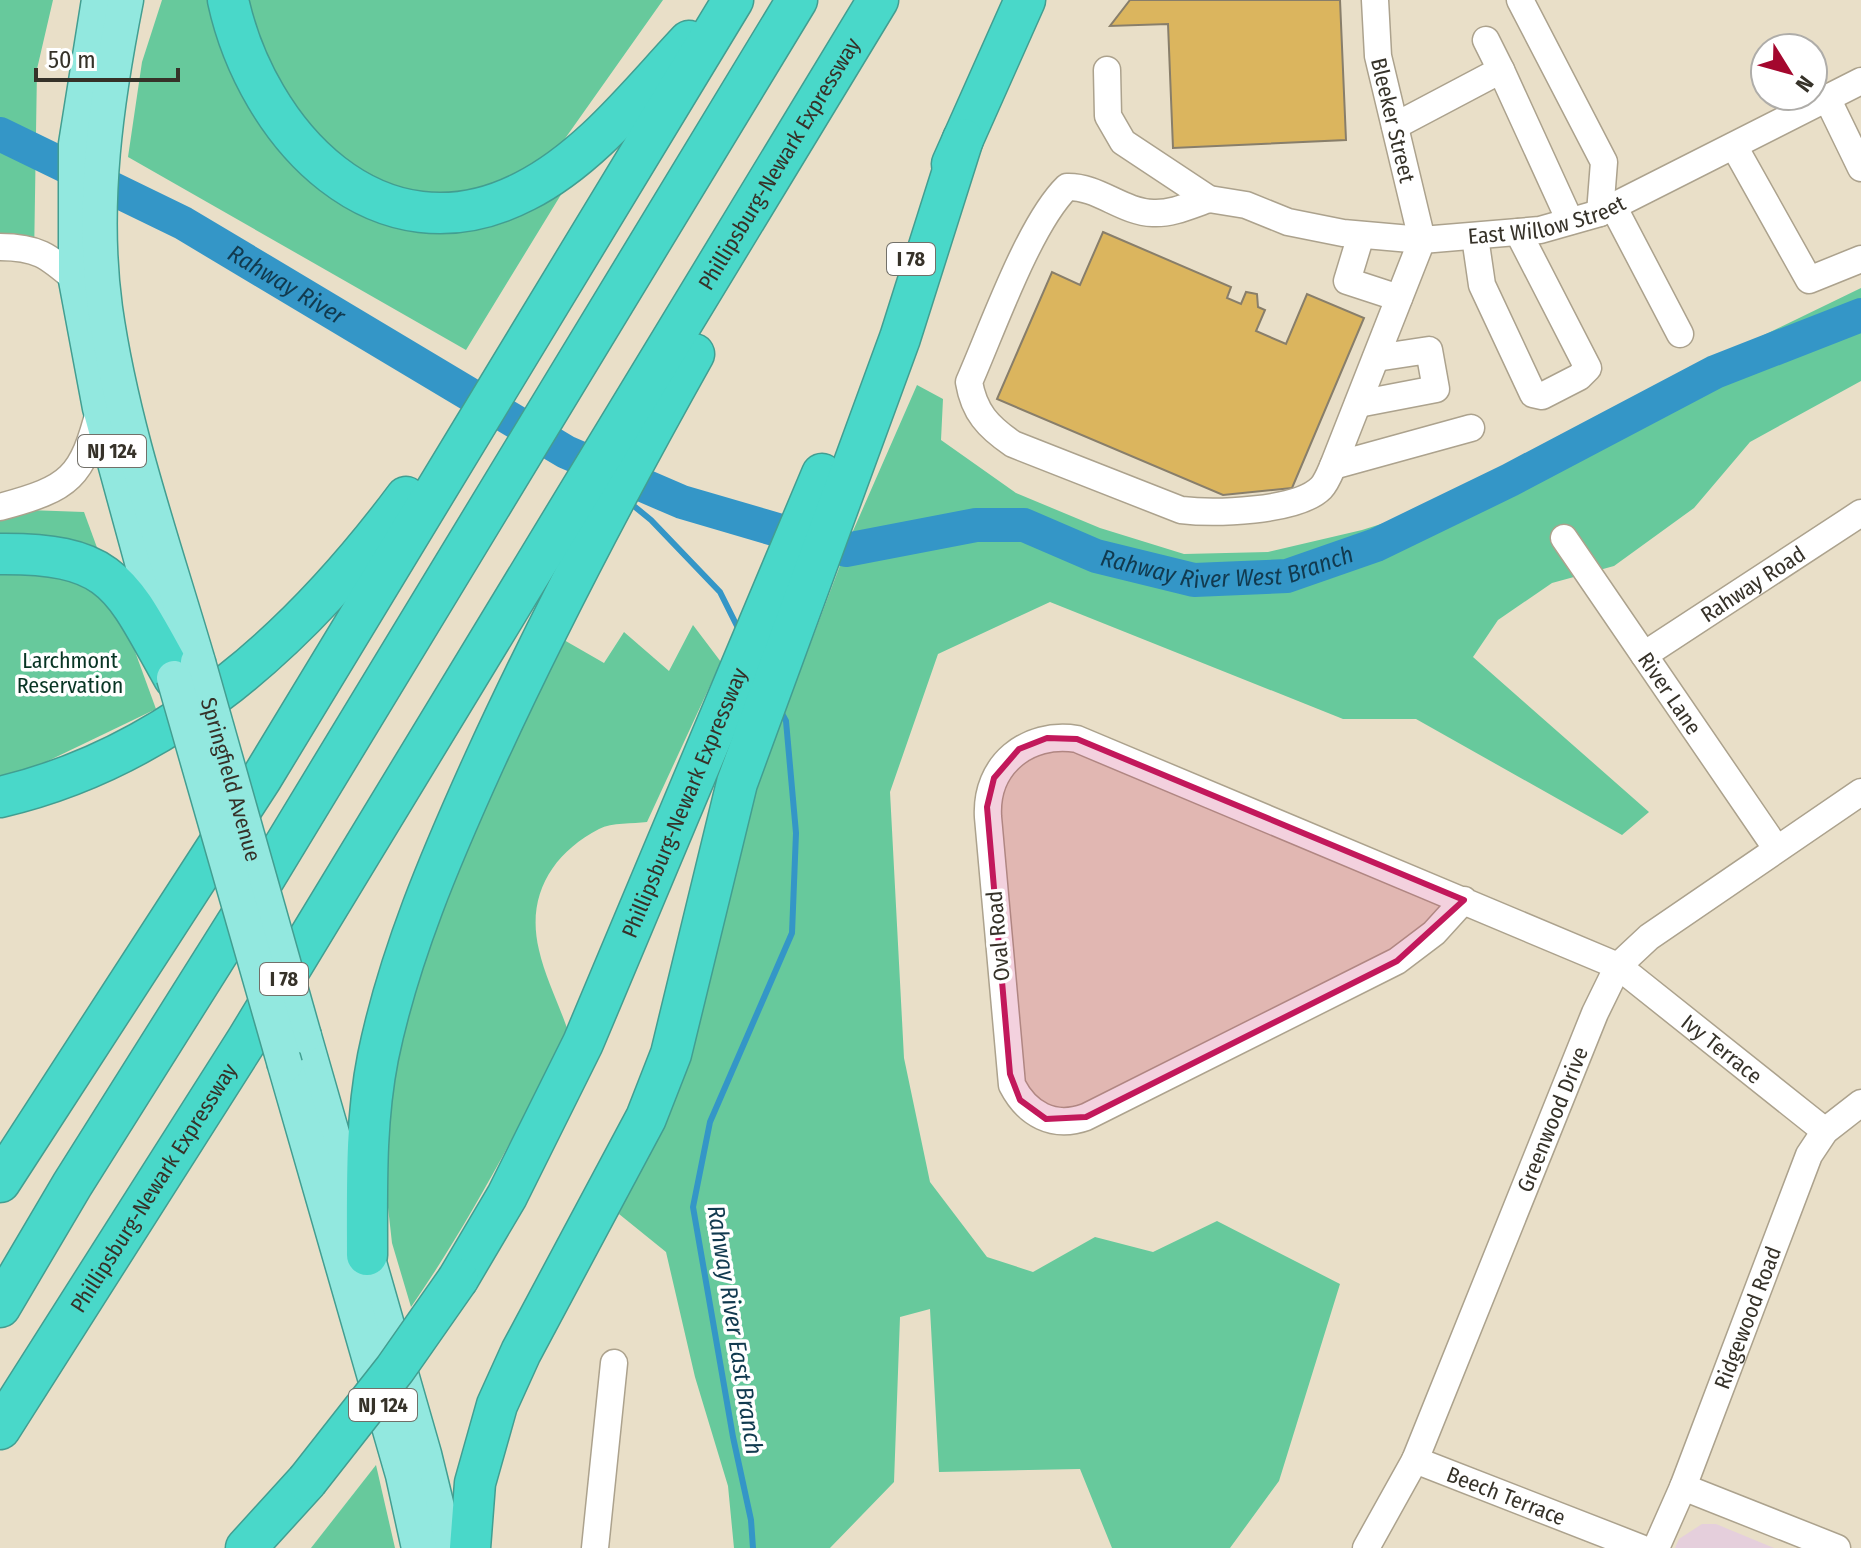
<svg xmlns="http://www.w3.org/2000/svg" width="1861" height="1548" viewBox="0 0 1861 1548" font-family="'Fira Sans Condensed',sans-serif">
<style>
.education{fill:#e5cfdc}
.forest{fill:#67c99c}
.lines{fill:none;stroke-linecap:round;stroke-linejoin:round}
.stream{stroke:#3496c7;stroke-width:6}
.river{stroke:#3496c7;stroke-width:34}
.building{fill:#dbb55e;stroke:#887e6a;stroke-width:2}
.minor-casing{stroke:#aca28d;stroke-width:29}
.major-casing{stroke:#429e91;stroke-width:37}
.highway-casing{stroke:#429e91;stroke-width:43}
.minor{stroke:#fff;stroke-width:26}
.major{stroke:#92e8df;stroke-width:34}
.highway{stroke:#49d8c9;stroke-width:40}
.major-bridge-casing{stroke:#429e91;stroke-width:37;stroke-linecap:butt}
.highway-bridge-casing{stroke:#429e91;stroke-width:43;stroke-linecap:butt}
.major-bridge{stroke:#92e8df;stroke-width:34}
.highway-bridge{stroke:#49d8c9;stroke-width:40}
.marked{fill:#c2185b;fill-opacity:0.2;stroke:#c2185b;stroke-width:6;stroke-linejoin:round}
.labels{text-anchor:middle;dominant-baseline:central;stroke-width:7;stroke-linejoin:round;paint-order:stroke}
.shield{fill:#fff;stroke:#727069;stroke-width:2}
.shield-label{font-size:20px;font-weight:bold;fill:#363229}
.street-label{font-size:22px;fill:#363229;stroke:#fff}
.park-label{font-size:22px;fill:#083524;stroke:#fff}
.water-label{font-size:24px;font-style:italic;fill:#113a4f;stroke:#fff}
</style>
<rect width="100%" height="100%" fill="#e9dfc8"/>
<!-- education -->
<path class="education" d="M1702,1524h14l58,24h-99l4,-9z"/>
<!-- forest -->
<g class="forest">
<path d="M0,0h53l-16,69 -3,190 -34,-6z"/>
<path d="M162,0h501l-111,157 10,36 -96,157 -338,-193 14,-95z"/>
<path d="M1861,288v93l-111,61 -56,66 -80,58 -62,17 -54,37 -25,37 176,155 -27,23 -206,-116h-73l-293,-117 -112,52 -48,138 14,266 26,124 57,75 46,15 62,-35 58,15 64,-31 123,63 -61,197 -49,67h-118l-32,-79 -141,3 -9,-163 -30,8 -6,165 -64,66h-96l-6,-62 -33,-109 -29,-125 -47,-38 36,-83 79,-285 119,-315 64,-146 26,14 -2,41 75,53 84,35 84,26 84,-2 94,-22 89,-28 286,-154z"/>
<path d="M0,509l84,3 72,197 -156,75z"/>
<path d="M693,625l28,37 -74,160c-14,2 -35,0 -48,7 -48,25 -73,68 -60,121 6,27 20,54 29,81 -48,94 -96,188 -157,276l-19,-64 -13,-116 26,-126 41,-120 111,-245 47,27 20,-31 45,39z"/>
<path d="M376,1465l19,83h-84z"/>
</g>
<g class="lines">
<!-- stream -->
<g class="stream">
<path d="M566,452l14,11"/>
<path d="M629,502l22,18 69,72 20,40"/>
<path d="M753,1548l-2,-28 -18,-83 -40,-230 17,-85 82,-189 4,-100 -10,-112 -6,-11"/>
</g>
<!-- river -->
<path class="river" id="s1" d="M0,134l183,89 383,229 116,50 164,48 130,-25h48l72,31 98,24 93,-4 89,-31 134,-65 205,-108 146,-57"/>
</g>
<!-- building -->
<g class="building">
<path d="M1130,0h210l6,140 -173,8 -5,-124 -58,2z"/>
<path d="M1103,232l128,55 -4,11 14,6 5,-12 11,2 1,13 7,3 -9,21 30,13 21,-50 57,24 -72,170 -69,7 -226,-96 55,-127 28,13z"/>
</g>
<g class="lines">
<defs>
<g id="minor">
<path id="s2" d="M1375,0l3,56 44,184 -89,226 138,-38"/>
<path d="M1520,0l84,162 -4,51"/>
<path d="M1486,40l15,30"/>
<path id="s3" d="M1107,70l1,46 15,26 86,57 37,6 42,17 55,11 79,7 118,-10 60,-17 261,-132"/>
<path d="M1827,98l34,70"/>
<path d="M1395,126l106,-56 69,151"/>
<path d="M1734,146l75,134 52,-21"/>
<path d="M1209,199c-18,6 -37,15 -56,14 -31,-1 -55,-27 -86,-26 -38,37 -75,143 -98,195 5,30 19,45 44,62l168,66c32,4 116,2 140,-22 5,-5 9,-15 12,-22"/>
<path d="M1613,206l67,128"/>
<path d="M1361,235l-14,46 52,17"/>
<path d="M1475,237l7,48 51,109 9,2 37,-19 9,-9 -70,-136"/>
<path d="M0,247c38,0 48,9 76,33"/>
<path d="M1358,404l78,-15 -7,-39 -53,8"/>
<path d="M0,507c71,-19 82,-29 100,-99"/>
<path id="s4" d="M1564,538l212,310"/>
<path id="s5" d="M1644,655l217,-142"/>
<path id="s6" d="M1464,900l-30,33 -37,28 -311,156c-33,12 -59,-3 -74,-32l-24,-268c-3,-52 39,-86 89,-78l541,227 207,165"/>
<path id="s7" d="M1415,1460l226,88"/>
<path d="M1683,1487l154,61"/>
<path d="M595,1548l19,-185"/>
<path id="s8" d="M1366,1548l49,-88 180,-447 23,-47 31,-29 212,-145"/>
<path id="s9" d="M1656,1548l27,-61 126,-332 16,-24 36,-28"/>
</g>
<g id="major">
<path d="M99,0l-23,144v136l24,128 65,238"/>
<path d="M126,0c-20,101 -35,205 -21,308 17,120 59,238 93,354"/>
<path d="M304,1036l120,418 23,94"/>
<path d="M285,1065l118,410 16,73"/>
</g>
<g id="highway">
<path d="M228,0c29,133 150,267 297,191 65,-33 115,-98 164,-150"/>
<path d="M952,164l73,-164"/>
<path d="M0,554c116,-1 122,32 174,124"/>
<path d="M0,797c172,-40 303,-162 406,-300"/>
<path d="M0,1182l261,-403 472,-779"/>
<path d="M367,1255c0,-66 -2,-132 11,-198 21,-102 63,-200 106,-295 64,-140 135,-274 210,-408"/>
<path id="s10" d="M458,1279l49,-83 76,-153 239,-569"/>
<path d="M0,1307l72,-122 183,-291 542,-894"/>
<path id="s11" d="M0,1429l247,-389 631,-1040"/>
<path d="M246,1548l61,-67"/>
<path d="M470,1548l5,-65 22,-78 24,-53 125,-234 25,-64 66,-271 163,-445 63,-199"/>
</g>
</defs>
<!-- minor casing -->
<use href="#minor" class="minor-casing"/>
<!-- major casing -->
<use href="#major" class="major-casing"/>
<!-- highway casing -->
<use href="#highway" class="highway-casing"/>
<!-- minor -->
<use href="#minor" class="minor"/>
<!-- major -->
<use href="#major" class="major"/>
<!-- highway -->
<use href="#highway" class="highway"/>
<defs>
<g id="major-bridge">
<path id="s12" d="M198,662l106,374"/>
<path d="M174,678l111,387"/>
</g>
<path id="highway-bridge" d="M307,1481l88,-112 63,-90"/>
</defs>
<!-- major-bridge casing -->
<use href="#major-bridge" class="major-bridge-casing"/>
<!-- highway-bridge casing -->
<use href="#highway-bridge" class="highway-bridge-casing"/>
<!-- major-bridge -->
<use href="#major-bridge" class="major-bridge"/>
<!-- highway-bridge -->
<use href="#highway-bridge" class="highway-bridge"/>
</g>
<!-- marked area -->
<path class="marked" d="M1047,738l30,1 387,161 -67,61 -311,156 -40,2 -26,-19 -10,-26 -23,-267 7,-29 25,-29z"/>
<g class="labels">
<!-- shield labels -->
<g class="shield">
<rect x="887" y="243" width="48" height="32" rx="6"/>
<rect x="78" y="435" width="68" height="32" rx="6"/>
<rect x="260" y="963" width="48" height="32" rx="6"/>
<rect x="349" y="1389" width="68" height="32" rx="6"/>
</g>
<g class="shield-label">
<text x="911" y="259">I 78</text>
<text x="112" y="451">NJ 124</text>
<text x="284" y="979">I 78</text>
<text x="383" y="1405">NJ 124</text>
</g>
<!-- street labels -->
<g class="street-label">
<text stroke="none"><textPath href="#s2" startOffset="122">Bleeker Street</textPath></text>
<text stroke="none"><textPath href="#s11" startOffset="1486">Phillipsburg-Newark Expressway</textPath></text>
<text stroke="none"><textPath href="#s3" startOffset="524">East Willow Street</textPath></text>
<text stroke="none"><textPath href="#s5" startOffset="130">Rahway Road</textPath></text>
<text stroke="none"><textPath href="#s4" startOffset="188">River Lane</textPath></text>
<text stroke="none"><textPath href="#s12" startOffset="122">Springfield Avenue</textPath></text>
<text stroke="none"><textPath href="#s10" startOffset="528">Phillipsburg-Newark Expressway</textPath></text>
<text transform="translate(998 936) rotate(-95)">Oval Road</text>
<text stroke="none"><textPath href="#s6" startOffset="1654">Ivy Terrace</textPath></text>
<text stroke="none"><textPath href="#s8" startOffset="468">Greenwood Drive</textPath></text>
<text stroke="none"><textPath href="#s11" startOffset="286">Phillipsburg-Newark Expressway</textPath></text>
<text stroke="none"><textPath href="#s9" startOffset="248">Ridgewood Road</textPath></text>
<text stroke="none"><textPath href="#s7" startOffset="98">Beech Terrace</textPath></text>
</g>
<!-- park labels -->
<g class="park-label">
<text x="70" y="660">Larchmont<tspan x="70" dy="25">Reservation</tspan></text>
</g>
<!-- water labels -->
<g class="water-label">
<text stroke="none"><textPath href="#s1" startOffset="324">Rahway River</textPath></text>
<text stroke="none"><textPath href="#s1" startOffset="1340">Rahway River West Branch</textPath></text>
<text transform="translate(735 1330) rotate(81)">Rahway River East Branch</text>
</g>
</g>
<!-- north arrow -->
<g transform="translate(1789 72) rotate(127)"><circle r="38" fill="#ffffff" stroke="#afada9" stroke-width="2"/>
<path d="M0-6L14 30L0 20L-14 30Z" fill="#a4072e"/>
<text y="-12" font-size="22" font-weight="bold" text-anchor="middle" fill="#363229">N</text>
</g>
<!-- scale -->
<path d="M36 68v12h142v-12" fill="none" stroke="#363229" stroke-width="4"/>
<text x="48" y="68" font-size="24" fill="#363229" stroke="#ffffff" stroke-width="6" paint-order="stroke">50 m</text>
</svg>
